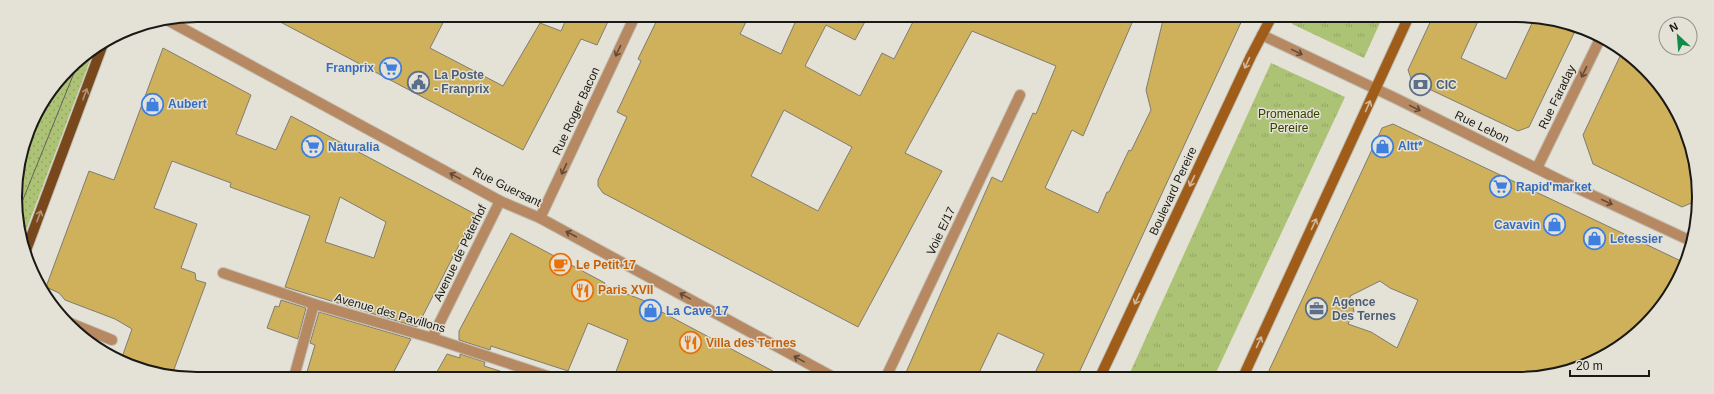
<svg xmlns="http://www.w3.org/2000/svg" width="1714" height="394" viewBox="0 0 1714 394" font-family="Helvetica,sans-serif">
<style>
.grass{fill:url(#grass-dots)}
.park{fill:url(#park-tufts)}
.building{fill:#ceb15a;stroke:#807c72;fill-rule:evenodd}
.lines{fill:none;stroke-linecap:round;stroke-linejoin:round}
.street-casing{stroke:#c0bdb3;stroke-width:12}
.secondary-casing{stroke:#c0bdb3;stroke-width:12}
.primary-casing{stroke:#c0bdb3;stroke-width:12}
.street{stroke:#b78963;stroke-width:10}
.secondary{stroke:#a05c19;stroke-width:10}
.primary{stroke:#78481c;stroke-width:10}
.tram{stroke:#64615b;stroke-width:1}
.oneway{stroke:#614b38}
.oneway2{stroke:#d0b99d}
.oneway3{stroke:#ae9479}
.labels{text-anchor:middle;dominant-baseline:central;stroke-width:3;stroke-linejoin:round;paint-order:stroke}
.shop-label{font-size:12px;font-weight:bold;fill:#366cbe;stroke:#e4e1d6;text-anchor:start}
.service-label{font-size:12px;font-weight:bold;fill:#4e5e75;stroke:#e4e1d6;text-anchor:start}
.street-label{font-size:12px;fill:#1b1915;stroke:#e4e1d6}
.park-label{font-size:12px;fill:#334101;stroke:#e4e1d6}
.food-label{font-size:12px;font-weight:bold;fill:#c56008;stroke:#e4e1d6;text-anchor:start}
.rim{fill:none;stroke:#1b1915;stroke-width:2}
</style>
<defs>
<pattern id="grass-dots" width="8" height="8" patternUnits="userSpaceOnUse"><rect width="8" height="8" fill="#acc375"/><path d="M2 2h.1M6 6h.1" fill="none" stroke="#93a764" stroke-width="1.8" stroke-linecap="round"/></pattern>
<pattern id="park-tufts" width="24" height="20" patternUnits="userSpaceOnUse"><rect width="24" height="20" fill="#acc375"/><path d="M3 7l-1-3M5 7V3M7 7l1-3M15 17l-1-3M17 17v-4M19 17l1-3" fill="none" stroke="#93a764"/></pattern>
</defs>
<rect width="100%" height="100%" fill="#e4e1d6"/>
<!-- grass -->
<path class="grass" d="M88,54l4,1 -71,189 -6,-59 19,-68 43,-57z"/>
<!-- park -->
<g class="park">
<path d="M1295,16h88l-19,42 -72,-34z"/>
<path d="M1271,63l74,34 -131,280h-86z"/>
</g>
<!-- building -->
<g class="building">
<path d="M267,15h180l-17,33 73,38 37,-63 21,8 7,-16h43l-14,30 -16,-6 -58,111z"/>
<path d="M659,16h90l-9,18 41,20 17,-38h70l-13,24 -29,-15 -21,41 55,30 22,-43 12,6 22,-43h219l-52,120 -11,-6 -27,58 53,25 9,-21h2l20,-42 2,1 20,-41 -5,-20 18,-74h80l-167,361h-44l11,-23 -46,-21 -21,44h-73l88,-200 10,5 31,-69 3,1 20,-48 -84,-35 -67,122 37,18 -84,156 -255,-134 -5,-7v-6l29,-63 -10,-5 24,-51 -3,-2zM784,110l68,37 -34,64 -67,-35z"/>
<path d="M1433,16l47,1 -19,41 45,21 29,-62h6l35,12 -47,98 -11,4 -106,-50 -4,-11z"/>
<path d="M163,48l88,47 -15,39 40,16 15,-34 184,98 -58,113 -132,-40 25,-71 -80,-29 1,-4 -59,-22 -18,47 43,16 -16,44 14,5 1,7 10,3 -33,89 -21,-4v2l-31,-10 11,-31 -17,-10 -50,-19 -6,-7 -13,-6 43,-116 25,9zM340,197l46,25 -12,36 -49,-16z"/>
<path d="M1622,52l40,34 31,64 3,51 -14,6 -89,-43 -10,-29z"/>
<path d="M1393,124l288,137 -26,51 -10,14 -48,34 -56,17h-275l116,-249zM1380,281l10,7 28,12 -21,48 -26,-16 -23,-8 6,-13 -4,-15z"/>
<path d="M511,233l94,50 -1,2 41,16 -1,2 14,7 126,67h-170l14,-37 -40,-17 -20,48 -77,-25 -1,4 -31,-10v-9z"/>
<path d="M281,300l25,8 -8,31 -31,-11 8,-22 4,1z"/>
<path d="M319,312l92,27 -20,38h-71l-13,-5 8,-27 -5,-2z"/>
<path d="M447,354l13,4v-4l25,8 -1,4 22,7v4h-72z"/>
</g>
<g class="lines">
<defs>
<g id="street">
<path d="M169,21l331,180 40,17 293,159"/>
<path d="M1262,35l133,63 171,85 125,58"/>
<path d="M1537,168l64,-131"/>
<path d="M540,218l95,-202"/>
<path d="M223,273l91,31 118,34 118,39"/>
<path d="M70,323l42,17"/>
<path d="M432,338l68,-137"/>
<path d="M294,377l20,-73"/>
<path d="M886,377l134,-282"/>
</g>
<g id="secondary">
<path d="M1100,377l151,-321 21,-40"/>
<path d="M1243,377l166,-361"/>
</g>
<path id="primary" d="M25,253l78,-209"/>
</defs>
<!-- street casing -->
<use href="#street" class="street-casing"/>
<!-- secondary casing -->
<use href="#secondary" class="secondary-casing"/>
<!-- primary casing -->
<use href="#primary" class="primary-casing"/>
<!-- street -->
<use href="#street" class="street"/>
<!-- secondary -->
<use href="#secondary" class="secondary"/>
<!-- primary -->
<use href="#primary" class="primary"/>
<!-- tram -->
<g class="tram">
<path d="M26,147l12,-35"/>
<path d="M18,212l62,-154"/>
</g>
</g>
<!-- one-way arrows -->
<defs><path id="oneway-shaft" d="M-6 0H5M1.5-3L5.5 0L1.5 3" fill="none" stroke-width="1.6" stroke-linecap="round" stroke-linejoin="round"/></defs>
<g class="oneway">
<use href="#oneway-shaft" transform="translate(618 51) rotate(115)"/>
<use href="#oneway-shaft" transform="translate(1297 52) rotate(26)"/>
<use href="#oneway-shaft" transform="translate(1584 72) rotate(116)"/>
<use href="#oneway-shaft" transform="translate(1415 108) rotate(26)"/>
<use href="#oneway-shaft" transform="translate(564 169) rotate(115)"/>
<use href="#oneway-shaft" transform="translate(455 176) rotate(-151)"/>
<use href="#oneway-shaft" transform="translate(1607 202) rotate(25)"/>
<use href="#oneway-shaft" transform="translate(571 234) rotate(-152)"/>
<use href="#oneway-shaft" transform="translate(685 296) rotate(-151)"/>
<use href="#oneway-shaft" transform="translate(799 359) rotate(-151)"/>
</g>
<g class="oneway2">
<use href="#oneway-shaft" transform="translate(1247 63) rotate(115)"/>
<use href="#oneway-shaft" transform="translate(1368 106) rotate(-66)"/>
<use href="#oneway-shaft" transform="translate(1192 181) rotate(115)"/>
<use href="#oneway-shaft" transform="translate(1314 224) rotate(-65)"/>
<use href="#oneway-shaft" transform="translate(1137 299) rotate(115)"/>
<use href="#oneway-shaft" transform="translate(1259 342) rotate(-65)"/>
</g>
<g class="oneway3">
<use href="#oneway-shaft" transform="translate(85 94) rotate(-70)"/>
<use href="#oneway-shaft" transform="translate(39 216) rotate(-70)"/>
</g>
<!-- icons -->
<defs>
<symbol id="supermarket-ring" viewBox="-11 -11 22 22"><circle r="9.5" fill="#e4e1d6" stroke="#3f7fe0" stroke-width="1.5"/><path d="M-6-5.5h2.5l.6 2H6L4.5 2H-2.5L-4.4-4H-6ZM-1.5 3.2a1.3 1.3 0 1 0 .1 0ZM3 3.2a1.3 1.3 0 1 0 .1 0Z" fill="#3f7fe0"/></symbol>
<symbol id="civic-ring" viewBox="-11 -11 22 22"><circle r="9.5" fill="#e4e1d6" stroke="#5c6f8a" stroke-width="1.5"/><path d="M-.6-6.5H3V-4.5H.6V-3L4-1V1h2V6H-6V1h2V-1L-.6-3ZM-1.2 2.5V6h2.4V2.5Z" fill="#5c6f8a"/></symbol>
<symbol id="bank-ring" viewBox="-11 -11 22 22"><circle r="9.5" fill="#e4e1d6" stroke="#5c6f8a" stroke-width="1.5"/><path d="M-6-4H6V4H-6ZM0-2.3a2.3 2.3 0 1 0 0 4.6a2.3 2.3 0 1 0 0-4.6Z" fill="#5c6f8a"/></symbol>
<symbol id="shop-ring" viewBox="-11 -11 22 22"><circle r="9.5" fill="#e4e1d6" stroke="#3f7fe0" stroke-width="1.5"/><path d="M-5-2.5h2.3a2.7 3.5 0 0 1 5.4 0H5L5.5 6h-11ZM-1.5-2.5h3a1.5 2.3 0 0 0-3 0Z" fill="#3f7fe0"/></symbol>
<symbol id="cafe-ring" viewBox="-11 -11 22 22"><circle r="9.5" fill="#e4e1d6" stroke="#e8710a" stroke-width="1.5"/><path d="M-5.5-4.5H6V0H3Q3 3.5 0 3.5H-2.5Q-5.5 3.5-5.5 0ZM3-3.2v2h1.7v-2ZM-6 4.5H4V6H-6Z" fill="#e8710a"/></symbol>
<symbol id="restaurant-ring" viewBox="-11 -11 22 22"><circle r="9.5" fill="#e4e1d6" stroke="#e8710a" stroke-width="1.5"/><path d="M-5-6h1v4h1v-4h1v4h1v-4h1v5L-1.5 .5V6h-2V.5L-5-1ZM5-6V6H3V1.5H1.5Q1.5-4 5-6Z" fill="#e8710a"/></symbol>
<symbol id="office-ring" viewBox="-11 -11 22 22"><circle r="9.5" fill="#e4e1d6" stroke="#5c6f8a" stroke-width="1.5"/><path d="M-6-3h4V-5.5h4V-3h4V5H-6ZM-1-4.5V-3h2v-1.5ZM-6 0V1H6V0Z" fill="#5c6f8a"/></symbol>
</defs>
<g fill-rule="evenodd">
<use href="#supermarket-ring" x="378" y="56" width="25" height="25"/>
<use href="#civic-ring" x="406" y="70" width="25" height="25"/>
<use href="#bank-ring" x="1408" y="72" width="25" height="25"/>
<use href="#shop-ring" x="140" y="92" width="25" height="25"/>
<use href="#shop-ring" x="1370" y="134" width="25" height="25"/>
<use href="#supermarket-ring" x="300" y="134" width="25" height="25"/>
<use href="#supermarket-ring" x="1488" y="174" width="25" height="25"/>
<use href="#shop-ring" x="1542" y="212" width="25" height="25"/>
<use href="#shop-ring" x="1582" y="226" width="25" height="25"/>
<use href="#cafe-ring" x="548" y="252" width="25" height="25"/>
<use href="#restaurant-ring" x="570" y="278" width="25" height="25"/>
<use href="#office-ring" x="1304" y="296" width="25" height="25"/>
<use href="#shop-ring" x="638" y="298" width="25" height="25"/>
<use href="#restaurant-ring" x="678" y="330" width="25" height="25"/>
</g>
<g class="labels">
<!-- shop labels -->
<g class="shop-label">
<text x="374" y="68" text-anchor="end">Franprix</text>
<text x="168" y="104">Aubert</text>
<text x="1398" y="146">Altt*</text>
<text x="328" y="147">Naturalia</text>
<text x="1516" y="187">Rapid'market</text>
<text x="1540" y="225" text-anchor="end">Cavavin</text>
<text x="1610" y="239">Letessier</text>
<text x="666" y="311">La Cave 17</text>
</g>
<!-- service labels -->
<g class="service-label">
<text x="434" y="75">La Poste<tspan x="434" dy="14">- Franprix</tspan></text>
<text x="1436" y="85">CIC</text>
<text x="1332" y="302">Agence<tspan x="1332" dy="14">Des Ternes</tspan></text>
</g>
<!-- street labels -->
<g class="street-label">
<text transform="translate(1557 97) rotate(-64)">Rue Faraday</text>
<text transform="translate(576 111) rotate(-65)">Rue Roger Bacon</text>
<text transform="translate(1482 127) rotate(26)">Rue Lebon</text>
<text transform="translate(507 187) rotate(26)">Rue Guersant</text>
<text transform="translate(1173 191) rotate(-65)">Boulevard Pereire</text>
<text transform="translate(941 231) rotate(-65)">Voie E/17</text>
<text transform="translate(460 253) rotate(-64)">Avenue de Péterhof</text>
<text transform="translate(390 313) rotate(16)">Avenue des Pavillons</text>
</g>
<!-- park labels -->
<g class="park-label">
<text x="1289" y="114">Promenade<tspan x="1289" dy="14">Pereire</tspan></text>
</g>
<!-- food labels -->
<g class="food-label">
<text x="576" y="265">Le Petit 17</text>
<text x="598" y="290">Paris XVII</text>
<text x="706" y="343">Villa des Ternes</text>
</g>
</g>
<!-- crop -->
<path d="M0 0H1714V394H0ZM197 22H1517A175 175 0 0 1 1692 197V197A175 175 0 0 1 1517 372H197A175 175 0 0 1 22 197V197A175 175 0 0 1 197 22Z" fill="#e4e1d6" fill-rule="evenodd"/>
<path class="rim" d="M197 22H1517A175 175 0 0 1 1692 197V197A175 175 0 0 1 1517 372H197A175 175 0 0 1 22 197V197A175 175 0 0 1 197 22Z"/>
<!-- north arrow -->
<g transform="translate(1678 36) rotate(334)"><circle r="19" fill="#e4e1d6" stroke="#949189"/>
<path d="M0-3L7 15L0 10L-7 15Z" fill="#118b47"/>
<text y="-6" font-size="11" font-weight="bold" text-anchor="middle" fill="#1b1915">N</text>
</g>
<!-- scale -->
<path d="M1570 370v6h79v-6" fill="none" stroke="#1b1915" stroke-width="2"/>
<text x="1576" y="370" font-size="12" fill="#1b1915" stroke="#e4e1d6" stroke-width="3" paint-order="stroke">20 m</text>
</svg>
